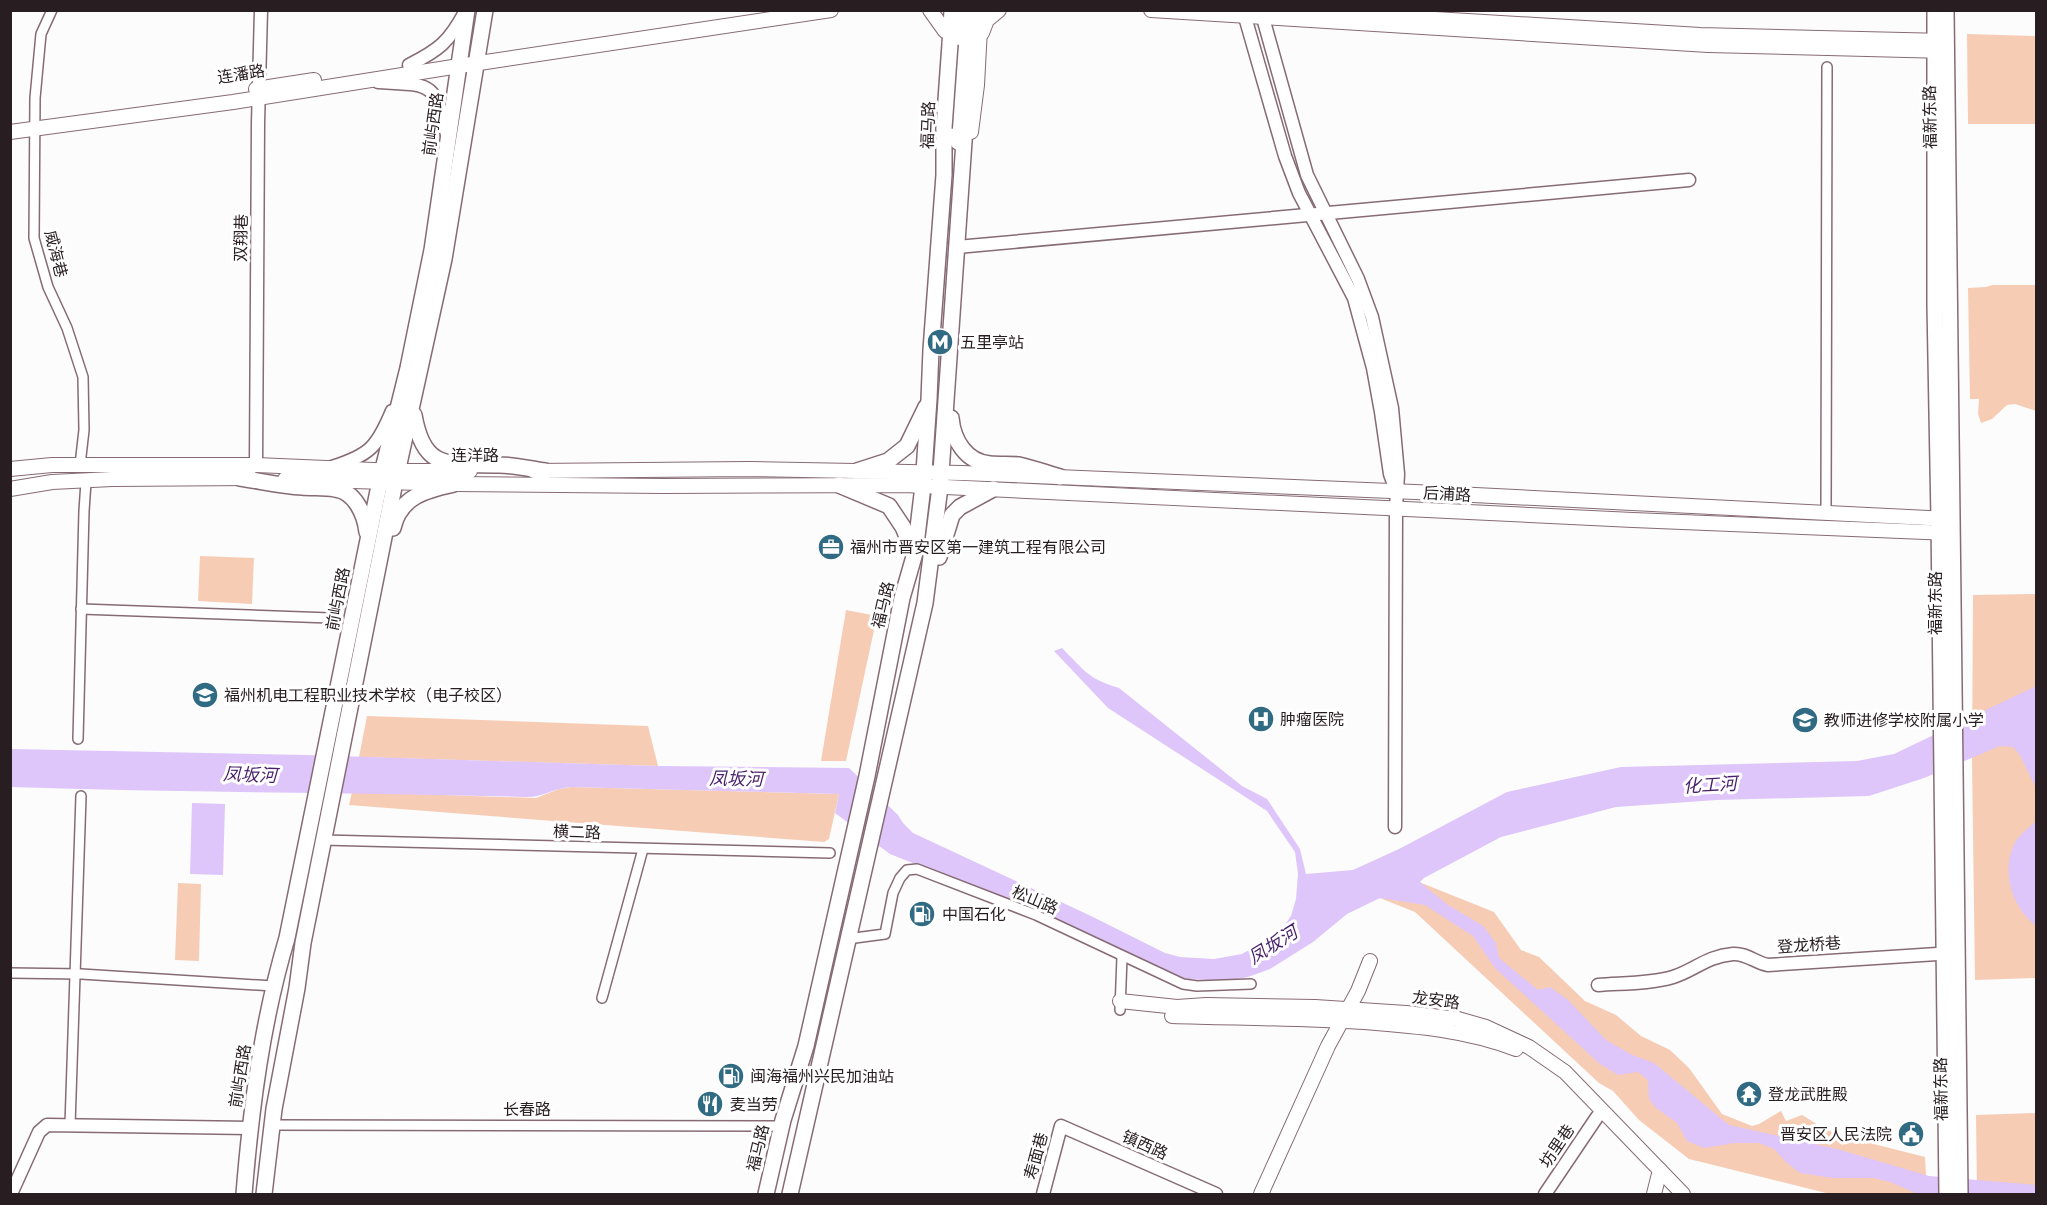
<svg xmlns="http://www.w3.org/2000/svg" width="2047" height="1205" viewBox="0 0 2047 1205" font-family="'Fira Sans','Noto Sans SC',sans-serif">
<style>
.green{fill:#f6ccb5}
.water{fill:#dec5fa}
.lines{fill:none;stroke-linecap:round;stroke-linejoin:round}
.minor-casing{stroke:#876b74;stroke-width:12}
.tertiary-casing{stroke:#876b74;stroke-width:15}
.secondary-casing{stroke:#876b74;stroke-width:16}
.primary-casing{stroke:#876b74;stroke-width:18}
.trunk-casing{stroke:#876b74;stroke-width:20}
.minor{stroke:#fff;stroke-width:9}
.tertiary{stroke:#fff;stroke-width:12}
.secondary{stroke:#fff;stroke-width:14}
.primary{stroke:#fff;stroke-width:15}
.trunk{stroke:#fff;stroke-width:16}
.primary-bridge-casing{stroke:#876b74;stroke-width:18;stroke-linecap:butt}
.primary-bridge{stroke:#fff;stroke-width:15}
.labels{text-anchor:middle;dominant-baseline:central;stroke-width:6;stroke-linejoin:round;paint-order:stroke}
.street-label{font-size:16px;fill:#281d21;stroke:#fff}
.poi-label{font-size:16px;fill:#281d21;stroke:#fff;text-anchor:start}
.water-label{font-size:18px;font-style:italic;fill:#491f6a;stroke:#fff}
</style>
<rect width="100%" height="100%" fill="#fcfcfc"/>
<!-- green -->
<g class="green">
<path d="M1967,34l69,2v88h-68z"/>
<path d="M1992,285h44v126l-21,-7 -8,1 -15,14 -11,4 -3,-9 1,-15h-9l-2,-111 18,-1z"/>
<path d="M200,556l54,2 -2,46 -54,-3z"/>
<path d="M2036,594v384l-61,2 -3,-219 1,-166z"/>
<path d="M846,610l31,6 -31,145h-25z"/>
<path d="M367,716l281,10 10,40 -299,-9z"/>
<path d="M571,787l268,7 -10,45 -5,3 -475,-37 3,-13 184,6 23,-9z"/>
<path d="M1419,882l75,30 27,38 18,7 46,44 31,14 25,21 29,14 19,18 33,46 30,12 7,-2 22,-13 5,10 16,-6 23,14 17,7 83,21 2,37h-97l-141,-35 -50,-39 -26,-29 -14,-8 -184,-171 -35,-14z"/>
<path d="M178,883l23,1 -2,77 -24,-1z"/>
<path d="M2036,1113v81h-59l-1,-79z"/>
</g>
<!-- water -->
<g class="water">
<path d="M1062,648c22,22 26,31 57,40l123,98 25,13 33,50 6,25 47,-4 46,-21 108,-57 114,-25 236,-6 37,-7 142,-68v102l-16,-33 -7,-8 -13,-1 -76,32 -55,18 -152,4 -101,7 -115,30 -77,41 -4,4 28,23 35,21 13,17 3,15 39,32 12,-3 18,13 38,40 26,15 22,8 75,62 108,24 92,27 107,9v9h-118l-28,-12 -16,-4h-42l-32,-5 -14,-11 -12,-13 -15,-6h-24l-31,5 -17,-7 -10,-18 -21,-15 -7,-9 -1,-19 -10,-8 -20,3 -18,-11 -105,-96 -22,-32 -48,-31 -45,-7 -33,16 -34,28 -43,27 -22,8 -23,4 -38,-2 -11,-3 -142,-65 -144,-57 -55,-41 4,-19 -268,-7c-17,1 -30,11 -46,10 -172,-5 -343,-4 -514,-10v-38l295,6 352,11 191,2 49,47 5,8 10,10 178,83 74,37 15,4 34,2 28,-5 38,-22 11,-16 5,-17 2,-25 -3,-22 -28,-41 -159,-103 -54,-57z"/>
<path d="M192,803l33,1 -2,71 -33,-1z"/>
<path d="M2036,821v105c-25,-20 -36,-56 -20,-85 5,-8 14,-14 20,-20z"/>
</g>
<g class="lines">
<defs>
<g id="minor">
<path d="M52,10l-11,24 -6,64 -1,140 14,49 19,41 16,49 1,53 -4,35"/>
<path d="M1826,513l1,-446"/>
<path d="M81,609l249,9"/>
<path d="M78,739l6,-228 2,-29"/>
<path d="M323,840l507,13"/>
<path d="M847,939l38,-5 8,-41 7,-15 7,-8 10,-1 119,46 147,69 14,2 54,-2"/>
<path d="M10,973l71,1 192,12"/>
<path d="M602,998l41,-149"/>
<path d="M1120,1010l2,-53"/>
<path d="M70,1125l11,-329"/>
<path d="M271,1125l511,1"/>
</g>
<g id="tertiary">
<path d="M1249,10l-4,7 40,139 14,37 55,105 19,70 8,44 9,62 5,14"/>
<path d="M1255,12l8,6 44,157 51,104 14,38 20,91 6,66 -2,34 -1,319"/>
<path d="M409,65c30,-15 40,-23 56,-53"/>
<path d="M378,82c52,3 57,-2 69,53"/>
<path d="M957,247l732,-67"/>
<path d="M256,465l2,-342 3,-113"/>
<path d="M332,467c38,-12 45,-20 60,-56"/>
<path d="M1598,985c24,-2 51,-1 75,-8 22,-7 34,-21 60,-23 13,-1 23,9 35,11l185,-12"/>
<path d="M11,1194l28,-62 8,-7 203,3"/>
<path d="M1043,1194l18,-68 155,68"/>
<path d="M1545,1194l52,-77"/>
</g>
<g id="secondary">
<path d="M930,10l15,21"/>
<path d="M1151,10l557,35 238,6"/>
<path d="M1286,10l414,25 245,6"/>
<path d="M982,33l5,-13 12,-10"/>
<path d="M256,89l58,-9"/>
<path d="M10,132l223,-30 226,-36 372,-56"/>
<path d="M971,132l6,-47 4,-75"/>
<path d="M10,469l42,-4h204l141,6h73"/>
<path d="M534,471l214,-2 214,4 453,19 533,27"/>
<path d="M285,479l169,5 209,2 241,-1 729,35 317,13"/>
<path d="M10,489l42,-7 60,-3 139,-1"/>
<path d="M1120,1001l57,6 29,-2 109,2 91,6 52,6 28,8 43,20 36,25 118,122"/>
<path d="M1172,1016c64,2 128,2 192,6 52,4 102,8 152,27"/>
<path d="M1261,1194l67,-148 30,-55 12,-30"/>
<path d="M1654,1194l6,-24"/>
</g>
<g id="primary">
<path d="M1935,10v295l4,214 8,675"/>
<path d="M1946,10l14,1184"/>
<path d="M950,44l2,-34"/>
<path d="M958,142l-2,-16 8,-116"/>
<path d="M414,415c10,58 37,48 85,50 16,0 31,4 46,6"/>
<path d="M951,418c2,22 15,44 39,46 10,1 20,0 29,1 14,3 27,8 41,12"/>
<path d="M857,471l31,-10 19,-15 19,-39"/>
<path d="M240,478c21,3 41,8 62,9 11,1 22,0 33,2 20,2 30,26 32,43"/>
<path d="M839,485l50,21 14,21 11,26"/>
<path d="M393,528c7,-32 34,-38 61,-44"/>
<path d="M939,557l13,-42 8,-8 33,-18"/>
<path d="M244,1194c7,-86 18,-172 43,-256l93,-457 28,-113 24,-118 35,-240"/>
<path d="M264,1194l10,-85 23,-121 6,-45 92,-461 49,-223 41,-249"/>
<path d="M766,1194l17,-74 23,-74 61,-270 35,-178 13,-45 8,-67 6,-87 2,-49 13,-175v-47"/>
<path d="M790,1194l135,-591 15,-116 25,-360"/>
</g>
<path id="trunk" d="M965,127l7,-117"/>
</defs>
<!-- minor casing -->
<use href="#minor" class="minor-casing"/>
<!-- tertiary casing -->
<use href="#tertiary" class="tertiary-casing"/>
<!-- secondary casing -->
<use href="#secondary" class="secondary-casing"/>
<!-- primary casing -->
<use href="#primary" class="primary-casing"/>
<!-- trunk casing -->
<use href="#trunk" class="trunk-casing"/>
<!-- minor -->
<use href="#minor" class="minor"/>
<!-- tertiary -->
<use href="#tertiary" class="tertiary"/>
<!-- secondary -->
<use href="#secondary" class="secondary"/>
<!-- primary -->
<use href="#primary" class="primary"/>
<!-- trunk -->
<use href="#trunk" class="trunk"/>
<defs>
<path id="primary-bridge" d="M944,128l6,-84"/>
</defs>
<!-- primary-bridge casing -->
<use href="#primary-bridge" class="primary-bridge-casing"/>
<!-- primary-bridge -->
<use href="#primary-bridge" class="primary-bridge"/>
</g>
<!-- icons -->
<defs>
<symbol id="metro-disc" viewBox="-11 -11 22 22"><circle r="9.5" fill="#306b83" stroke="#fff"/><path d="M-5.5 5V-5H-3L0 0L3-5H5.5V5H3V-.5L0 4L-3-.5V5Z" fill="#fff"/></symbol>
<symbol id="office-disc" viewBox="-11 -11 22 22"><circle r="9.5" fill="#306b83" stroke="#fff"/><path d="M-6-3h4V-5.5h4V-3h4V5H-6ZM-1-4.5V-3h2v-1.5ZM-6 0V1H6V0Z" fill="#fff"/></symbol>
<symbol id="school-disc" viewBox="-11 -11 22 22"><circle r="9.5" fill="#306b83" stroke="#fff"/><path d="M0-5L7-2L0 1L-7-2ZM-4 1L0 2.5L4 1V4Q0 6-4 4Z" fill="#fff"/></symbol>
<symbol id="hospital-disc" viewBox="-11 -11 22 22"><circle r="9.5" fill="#306b83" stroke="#fff"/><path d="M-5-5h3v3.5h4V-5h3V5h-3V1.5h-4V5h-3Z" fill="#fff"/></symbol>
<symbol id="fuel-disc" viewBox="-11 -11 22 22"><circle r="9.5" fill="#306b83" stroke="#fff"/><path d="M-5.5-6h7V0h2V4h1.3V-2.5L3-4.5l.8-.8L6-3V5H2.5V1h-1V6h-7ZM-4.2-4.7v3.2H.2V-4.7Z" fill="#fff"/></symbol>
<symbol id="temple-disc" viewBox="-11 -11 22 22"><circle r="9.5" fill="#306b83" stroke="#fff"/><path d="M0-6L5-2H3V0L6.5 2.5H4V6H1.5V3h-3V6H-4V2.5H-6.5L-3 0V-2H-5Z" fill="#fff"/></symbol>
<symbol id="restaurant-disc" viewBox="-11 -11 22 22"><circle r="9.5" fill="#306b83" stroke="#fff"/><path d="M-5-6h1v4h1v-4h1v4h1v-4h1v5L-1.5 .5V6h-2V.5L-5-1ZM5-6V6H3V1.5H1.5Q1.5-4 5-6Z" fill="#fff"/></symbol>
<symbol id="civic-disc" viewBox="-11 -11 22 22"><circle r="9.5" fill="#306b83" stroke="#fff"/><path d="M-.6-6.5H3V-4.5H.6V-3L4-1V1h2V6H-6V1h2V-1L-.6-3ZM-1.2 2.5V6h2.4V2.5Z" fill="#fff"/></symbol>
</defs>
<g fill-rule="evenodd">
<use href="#metro-disc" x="925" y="327" width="30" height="30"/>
<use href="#office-disc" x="816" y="532" width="30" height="30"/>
<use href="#school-disc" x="190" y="680" width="30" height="30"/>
<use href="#hospital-disc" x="1246" y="704" width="30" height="30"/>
<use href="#school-disc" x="1790" y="705" width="30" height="30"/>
<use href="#fuel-disc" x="907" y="899" width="30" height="30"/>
<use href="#fuel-disc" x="716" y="1061" width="30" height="30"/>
<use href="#temple-disc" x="1734" y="1079" width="30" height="30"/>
<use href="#restaurant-disc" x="695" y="1089" width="30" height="30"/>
<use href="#civic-disc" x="1896" y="1119" width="30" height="30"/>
</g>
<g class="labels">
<!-- street labels -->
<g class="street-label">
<text transform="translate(241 74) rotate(-9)">连潘路</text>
<text transform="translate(1930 117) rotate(-91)">福新东路</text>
<text transform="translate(433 124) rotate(-82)">前屿西路</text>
<text transform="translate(928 125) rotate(-88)">福马路</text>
<text transform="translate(241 238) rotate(-89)">双翔巷</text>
<text transform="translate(56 254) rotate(76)">威海巷</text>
<text x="475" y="455">连洋路</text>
<text transform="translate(1447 494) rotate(3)">后浦路</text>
<text transform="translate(338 599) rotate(-79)">前屿西路</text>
<text transform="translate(1935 603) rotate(-90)">福新东路</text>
<text transform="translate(883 605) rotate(-77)">福马路</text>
<text transform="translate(577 832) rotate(2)">横二路</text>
<text transform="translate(1035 900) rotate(23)">松山路</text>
<text transform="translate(1809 945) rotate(-4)">登龙桥巷</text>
<text transform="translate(1436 1000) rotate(7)">龙安路</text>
<text transform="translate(240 1076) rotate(-81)">前屿西路</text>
<text transform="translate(1941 1089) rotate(-91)">福新东路</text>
<text x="527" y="1109">长春路</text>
<text transform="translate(1145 1145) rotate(24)">镇西路</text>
<text transform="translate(1557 1146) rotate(-56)">坊里巷</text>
<text transform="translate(758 1148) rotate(-77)">福马路</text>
<text transform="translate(1036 1156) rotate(-75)">寿面巷</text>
</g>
<!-- poi labels -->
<g class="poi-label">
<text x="960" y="342">五里亭站</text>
<text x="850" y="547">福州市晋安区第一建筑工程有限公司</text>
<text x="224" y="695">福州机电工程职业技术学校（电子校区）</text>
<text x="1280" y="719">肿瘤医院</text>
<text x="1824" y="720">教师进修学校附属小学</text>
<text x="942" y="914">中国石化</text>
<text x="750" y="1076">闽海福州兴民加油站</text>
<text x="1768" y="1094">登龙武胜殿</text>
<text x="730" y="1104">麦当劳</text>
<text x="1892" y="1134" text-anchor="end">晋安区人民法院</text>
</g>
<!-- water labels -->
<g class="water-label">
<text transform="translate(250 775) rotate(2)">凤坂河</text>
<text transform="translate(736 779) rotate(1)">凤坂河</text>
<text transform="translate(1710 785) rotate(-3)">化工河</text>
<text transform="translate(1273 945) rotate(-32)">凤坂河</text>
</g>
</g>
<!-- border -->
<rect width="2047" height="1205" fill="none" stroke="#281d21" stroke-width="24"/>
</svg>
